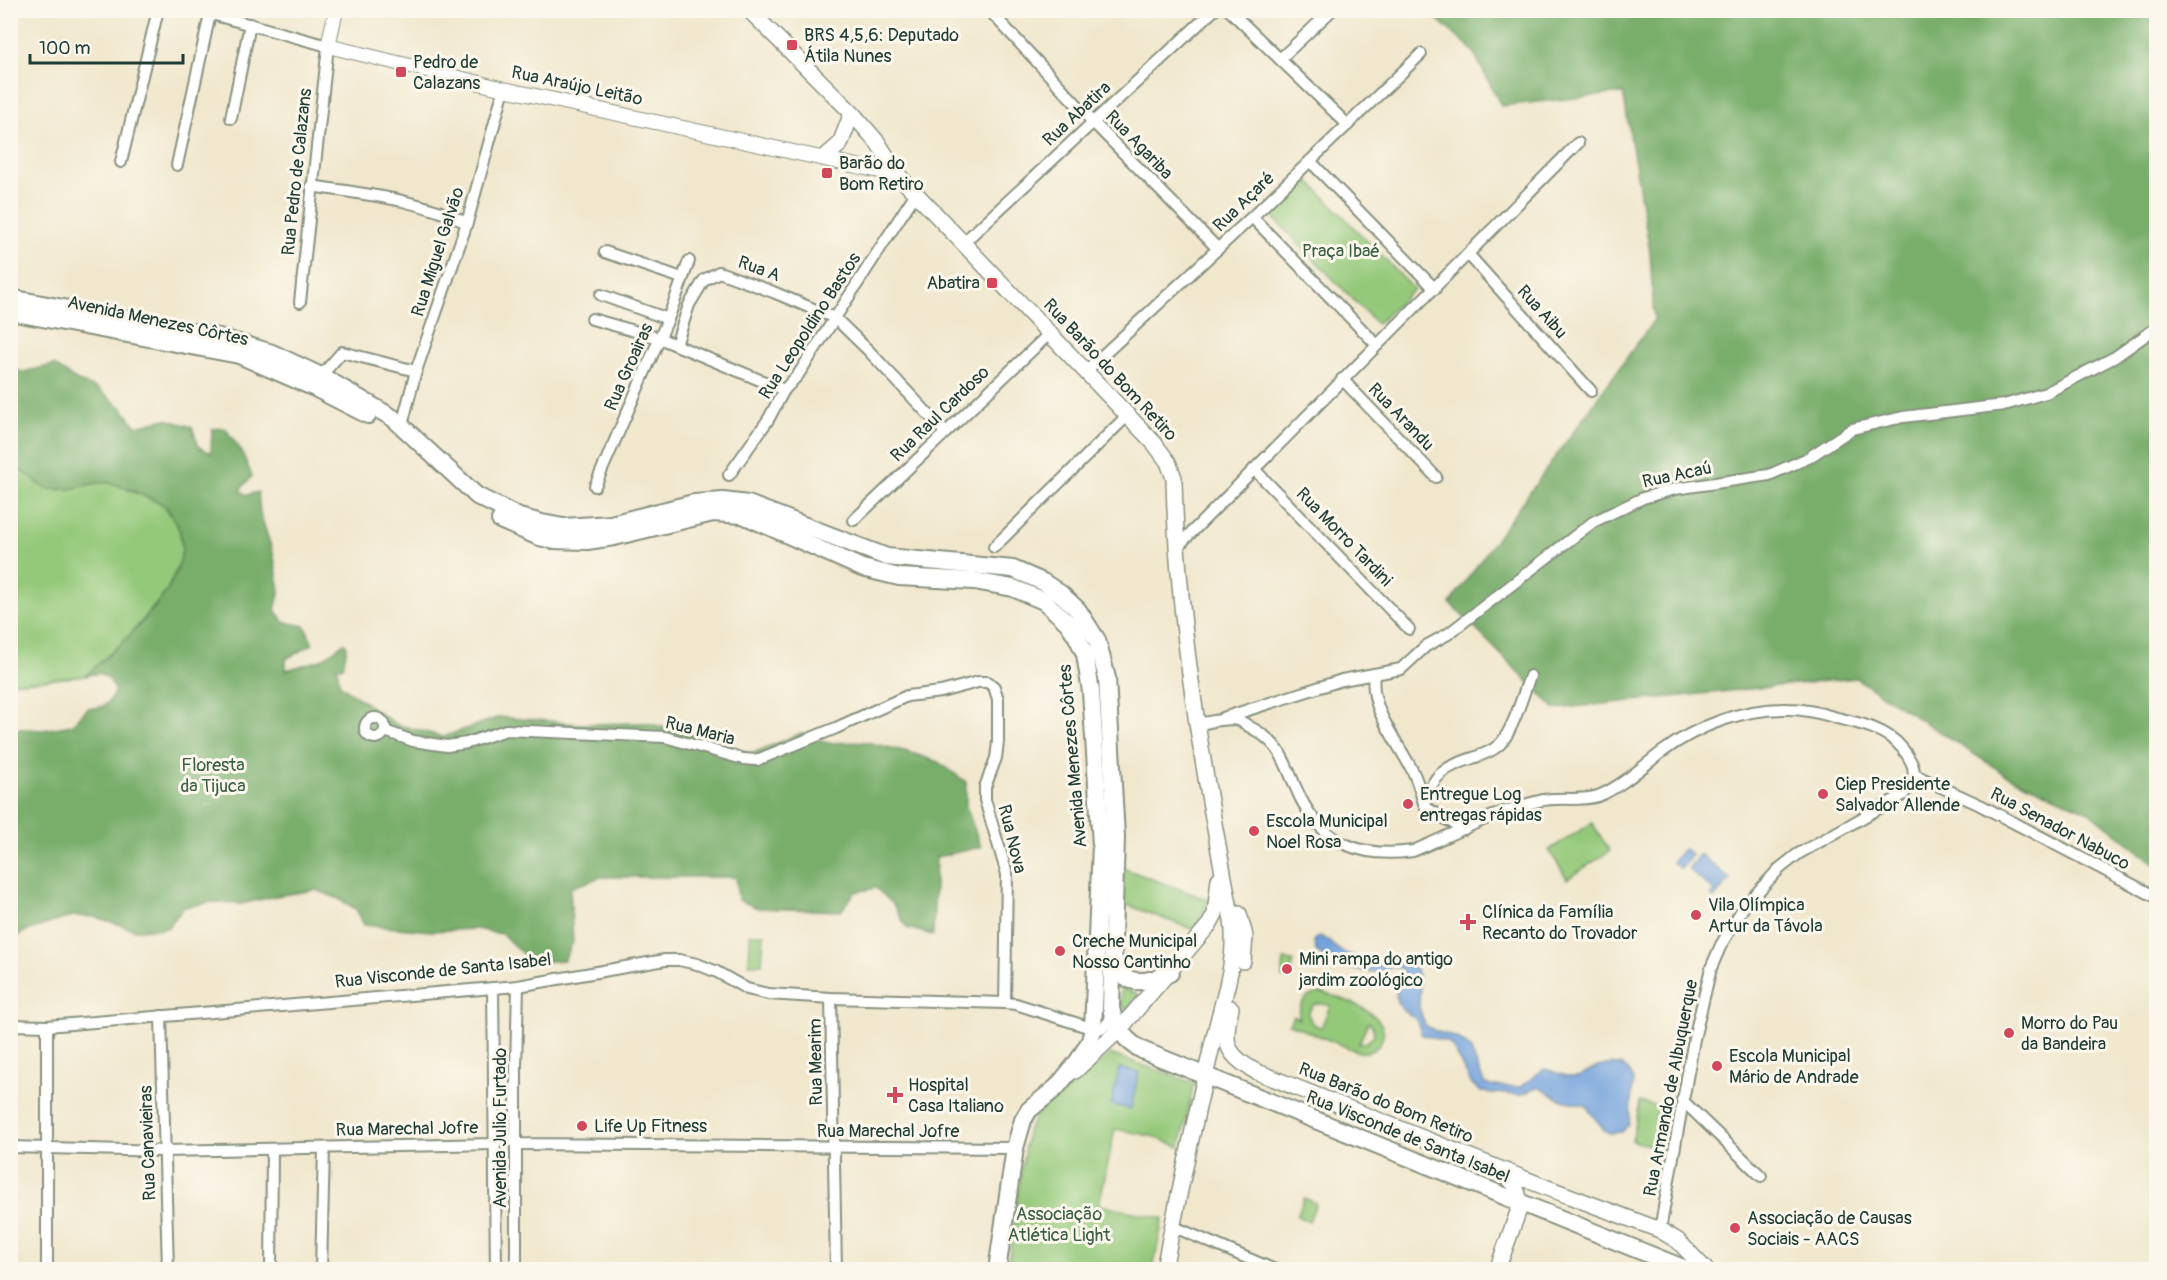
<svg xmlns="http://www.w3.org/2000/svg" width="2167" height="1280" viewBox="0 0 2167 1280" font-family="Pangolin,sans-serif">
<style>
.green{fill:#95c97a;stroke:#5a8357;stroke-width:1.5;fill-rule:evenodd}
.forest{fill:#78ad6a;stroke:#4c754f;stroke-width:1.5}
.water{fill:#74a3dd;stroke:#4a7088;stroke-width:1.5}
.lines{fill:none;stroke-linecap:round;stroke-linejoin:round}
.minor-casing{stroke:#889280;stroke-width:14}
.tertiary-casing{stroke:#889280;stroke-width:16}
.secondary-casing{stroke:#889280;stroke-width:18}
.primary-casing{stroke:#889280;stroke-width:20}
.minor{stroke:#fff;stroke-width:10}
.tertiary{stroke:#fff;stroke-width:14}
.secondary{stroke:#fff;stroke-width:15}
.primary{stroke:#fff;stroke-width:16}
.poi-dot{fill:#d1495b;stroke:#fbf7ec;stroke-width:2}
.labels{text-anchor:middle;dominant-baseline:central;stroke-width:6;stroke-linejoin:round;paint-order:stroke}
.poi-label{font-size:18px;fill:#1f3d34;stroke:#fbf7ec;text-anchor:start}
.street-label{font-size:18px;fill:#1f3d34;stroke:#fbf7ec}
.park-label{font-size:18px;fill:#3c6046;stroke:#fbf7ec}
</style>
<rect width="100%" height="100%" fill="#fbf7ec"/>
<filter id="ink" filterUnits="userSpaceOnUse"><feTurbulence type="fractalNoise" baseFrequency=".0167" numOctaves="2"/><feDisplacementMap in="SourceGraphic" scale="12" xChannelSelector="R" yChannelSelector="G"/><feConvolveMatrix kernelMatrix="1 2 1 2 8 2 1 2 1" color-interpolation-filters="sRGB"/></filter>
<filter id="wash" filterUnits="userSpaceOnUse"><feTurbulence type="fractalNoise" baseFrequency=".008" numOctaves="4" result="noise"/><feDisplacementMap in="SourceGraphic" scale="24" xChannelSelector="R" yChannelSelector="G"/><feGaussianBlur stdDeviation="1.35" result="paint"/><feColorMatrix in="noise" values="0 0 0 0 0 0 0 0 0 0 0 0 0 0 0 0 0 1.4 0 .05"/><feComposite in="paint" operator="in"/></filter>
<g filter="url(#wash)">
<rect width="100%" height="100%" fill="#f1e7cd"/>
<!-- green -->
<g class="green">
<path d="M1307,179l107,110 -37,35 -107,-110z"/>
<path d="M10,469l16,4 20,16h23l16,-5 17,-2 13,2 49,21 15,23 3,19 -1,12 -15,33 -38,45 -43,39 -60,6h-14z"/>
<path d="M1592,823l18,28 -43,28 -18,-29z"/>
<path d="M1120,867l89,33 -15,30 -75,-28z"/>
<path d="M750,934h14l-2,30h-13z"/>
<path d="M1284,960l9,1 -2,18 -9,-1z"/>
<path d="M1124,989l14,5 -2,5 -10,11 -6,-8 1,-12z"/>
<path d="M1323,993c19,5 75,23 57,50 -5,8 -13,10 -21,9l-70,-28 4,-8 6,3c-1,-16 8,-26 24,-26zM1320,1003l10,3 -9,22 -9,-5 -4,-9 5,-9zM1368,1022l5,5 1,8 -7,7 -8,2z"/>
<path d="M1110,1054l84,29 -14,64 -28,-11 -37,-7 -16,76 64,13 -10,51 -146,1 20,-138 10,-19z"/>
<path d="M1640,1102l26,6 -8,39 -26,-6z"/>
<path d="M1304,1198l12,5 -7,19 -12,-6z"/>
</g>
<!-- forest -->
<g class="forest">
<path d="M1428,11h728v854l-65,-52 -86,-39 -149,-96 -301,31 -105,-106 204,-283 -4,-67 -27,-160 -122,13 -28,-55z"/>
<path d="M54,365l22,15 23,10 23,18 14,18 30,-7 26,8 7,20 12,6 1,-24 13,-1 17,24 10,24 -12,14 7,5 11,-3 2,21 13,40 7,37 -5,20 9,12 21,4 8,18 -27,15v11l35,-10 23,-17 3,3 -4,21h-6l3,18 56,39 47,13 56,-20 84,7 63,-1 45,11 60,20 50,-21 26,10 39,-1 46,11 26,9 28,20v24l15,41 -45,10 -3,78 -26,-7 -14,-24 -17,-16 -21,4 -14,19 -83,-3 -20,-8 -2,-23h-135l-31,11 3,54 -9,18 -32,3 -30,-29 -26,-5 -45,2 -67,-6 -8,-16 -17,-10 -23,-9 -40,6 -35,8 -29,-2 -28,5 -17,21 -31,2 -41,-13 -22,-1 -47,15 -15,9 -1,-212 33,2 29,-5 16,-17c15,1 22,-4 27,-18l-6,-11 -10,-6 -14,3c35,-32 122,-101 90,-155 -3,-5 -6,-12 -10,-15 -6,-5 -43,-20 -51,-22 -17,-4 -29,3 -45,5 -6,1 -13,0 -19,0 -13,-1 -22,-21 -39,-20v-100l12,3z"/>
</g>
<!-- water -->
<g class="water">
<path d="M1684,848l8,7 -11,14 -9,-7z"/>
<path d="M1700,854l30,25 -16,19 -3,-3 3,-4 -26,-22z"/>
<path d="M1319,936c8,2 10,7 16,11 8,7 25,11 36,13 22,4 23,-10 45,9l4,14 -1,24 6,18 10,6 23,7 12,10 14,35 6,3 30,1 24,-18c11,2 21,9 32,8 6,-1 11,-5 17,-8 16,-7 38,-8 40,13l-4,42 -7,8 -13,1 -5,-3 -19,-25 -23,-5 -22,-12h-5l-14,7 -40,-3 -10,-9 -19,-37 -5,-4 -25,-7 -6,-16 -14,-10 -5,-7 -1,-8 8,-20 -2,-5c-9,-5 -18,2 -28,3 -17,1 -46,-9 -58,-21l-2,-10z"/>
<path d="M1119,1068l20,4 -8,37 -20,-4z"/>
</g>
</g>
<g filter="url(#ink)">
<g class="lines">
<defs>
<g id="minor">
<path d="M197,10l131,36 -28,256"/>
<path d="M989,10l104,112 125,127"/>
<path d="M1229,10l119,115"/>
<path d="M1280,59l52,-49"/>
<path d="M231,118l19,-94"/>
<path d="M1310,161l125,128"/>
<path d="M121,162l37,-152"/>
<path d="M177,165l33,-151"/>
<path d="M311,186c52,8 108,13 156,37"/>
<path d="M1252,217l125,128"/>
<path d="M963,243l251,-233"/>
<path d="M605,252l77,26"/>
<path d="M1468,254l123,137"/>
<path d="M601,295l67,24"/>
<path d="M592,319l67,19 125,52"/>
<path d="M676,345l13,-40 15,-25 15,-8 54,20 62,26 33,32 77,82"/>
<path d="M1086,371l166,-154 169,-163"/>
<path d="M321,376l21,-24 74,19"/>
<path d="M1342,379l94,98"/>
<path d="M402,425l14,-54 51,-148 37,-134"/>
<path d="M1254,469l155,160"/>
<path d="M729,475l39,-55 16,-30 14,-15 118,-182"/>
<path d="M595,486l73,-167 21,-58"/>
<path d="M854,520l196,-187"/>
<path d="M994,547l133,-131"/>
<path d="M1176,548l402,-405"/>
<path d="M1374,674c-5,34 22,65 37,94 6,10 9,23 13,35"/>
<circle cx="375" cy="728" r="10"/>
<path d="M1223,718l119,-38 59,-11 25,-23 22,-12 145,-112 50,-24 32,-9 94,-14 39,-17 44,-29 51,-12 101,-12 42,-12 69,-36 41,-29"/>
<path d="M1196,724c13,-1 29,-7 42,-4 4,1 8,5 12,7 35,18 35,40 51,72 24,47 63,59 112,52 40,-17 84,-40 126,-50 19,-5 41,1 59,-5 23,-9 44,-29 64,-44 35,-26 81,-44 126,-43 17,0 33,4 49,9 22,5 50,11 65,30 15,19 16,28 1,47l-105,59 -19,15 -36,39 -22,37 -10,23 -17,71 -34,191"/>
<path d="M385,731l28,10 34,5 20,-3 39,-13 159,7 78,22 14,1 79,-32 71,-32 34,-4 37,-10h10l6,5 4,12v43l-2,16 -11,29v13l22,74 -2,129"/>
<path d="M1915,775l65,30 176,92"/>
<path d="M1464,829l-38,-21c-3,-6 0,-10 3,-17 13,-34 51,-28 71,-47 13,-13 23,-50 30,-68"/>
<path d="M493,988l3,282"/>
<path d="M831,998l5,272"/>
<path d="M161,1016l7,254"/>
<path d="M10,1025l37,1 471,-40 147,-26h14l18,4 20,8 30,17 21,5 63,4 174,5 11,1 81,26 7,-3 9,-10"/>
<path d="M1682,1100l79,76"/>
<path d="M10,1147l154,4 330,-7 9,-7h6l7,7 499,4"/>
<path d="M1172,1226l103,44"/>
<path d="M47,1270v-244"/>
<path d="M271,1270l1,-121"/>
<path d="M321,1270l3,-122"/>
<path d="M516,1270v-203l2,-81"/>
</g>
<path id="tertiary" d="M336,10l-8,36 176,43 394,86"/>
<g id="secondary">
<path d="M749,10l103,103 26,30 20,32 256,268 14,19 6,16c3,149 30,296 58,442 6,43 -11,84 -20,126 -17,74 -34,149 -48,224"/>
<path d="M824,158l16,-14 12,-31"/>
<path d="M1239,914l6,22 -2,25"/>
<path d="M1231,1008c-8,33 -7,46 24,63l290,116 115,43 18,11 28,29"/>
<path d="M1075,1071l44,-41 90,-105 6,-11 4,-35"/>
<path d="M1497,1270l24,-66 -6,-19 -12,-13"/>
</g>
<g id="primary">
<path d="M10,298l209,39 53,16 49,23 72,42 84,78 42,21 23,6 21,4 48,-3 83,-21 29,-2 25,3 139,53 126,12 30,13 18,12 17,16 19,30 10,38 9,159 -5,171c4,20 15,34 33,43l544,219"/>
<path d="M10,312l229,43 76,33 53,27"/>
<path d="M500,520l39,17 13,3 35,1 27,-4 99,-24 30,2 119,53 37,9 75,4 39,7 31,13 24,22 9,14 8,17 6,38 10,153 -8,184 -3,12 -12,20 -21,26 -28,23 -6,10 -8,28 -18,122"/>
<path d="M1113,954c5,35 33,30 57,19"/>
</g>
</defs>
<!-- minor casing -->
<use href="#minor" class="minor-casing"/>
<!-- tertiary casing -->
<use href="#tertiary" class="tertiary-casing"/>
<!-- secondary casing -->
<use href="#secondary" class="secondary-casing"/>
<!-- primary casing -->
<use href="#primary" class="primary-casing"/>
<!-- minor -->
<use href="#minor" class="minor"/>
<!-- tertiary -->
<use href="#tertiary" class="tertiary"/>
<!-- secondary -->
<use href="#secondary" class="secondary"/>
<!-- primary -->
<use href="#primary" class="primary"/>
</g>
</g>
<!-- markers -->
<g class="poi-dot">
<rect x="786" y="39" width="12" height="12" rx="3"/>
<rect x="395" y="66" width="12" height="12" rx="3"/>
<rect x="821" y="167" width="12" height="12" rx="3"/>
<rect x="986" y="277" width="12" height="12" rx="3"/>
<circle cx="1823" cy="794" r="6"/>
<circle cx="1408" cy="804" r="6"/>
<circle cx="1254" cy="831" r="6"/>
<circle cx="1696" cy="915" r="6"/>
<path d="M1465 913h6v6h6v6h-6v6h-6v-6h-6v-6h6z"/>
<circle cx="1060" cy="951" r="6"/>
<circle cx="1287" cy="969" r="6"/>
<circle cx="2009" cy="1033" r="6"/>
<circle cx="1717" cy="1066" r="6"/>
<path d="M892 1086h6v6h6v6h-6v6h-6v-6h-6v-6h6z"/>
<circle cx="582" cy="1126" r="6"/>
<circle cx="1735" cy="1228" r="6"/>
</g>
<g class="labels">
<!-- poi labels -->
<g class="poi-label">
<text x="804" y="35">BRS 4,5,6: Deputado<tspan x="804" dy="21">Átila Nunes</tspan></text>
<text x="413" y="62">Pedro de<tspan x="413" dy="21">Calazans</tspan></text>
<text x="839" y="163">Barão do<tspan x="839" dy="21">Bom Retiro</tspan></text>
<text x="980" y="283" text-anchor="end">Abatira</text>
<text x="1835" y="784">Ciep Presidente<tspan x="1835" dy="21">Salvador Allende</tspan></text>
<text x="1420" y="794">Entregue Log<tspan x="1420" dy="21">entregas rápidas</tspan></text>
<text x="1266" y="821">Escola Municipal<tspan x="1266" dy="21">Noel Rosa</tspan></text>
<text x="1708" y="905">Vila Olímpica<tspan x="1708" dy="21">Artur da Távola</tspan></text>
<text x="1482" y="912">Clínica da Família<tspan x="1482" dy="21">Recanto do Trovador</tspan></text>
<text x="1072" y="941">Creche Municipal<tspan x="1072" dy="21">Nosso Cantinho</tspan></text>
<text x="1299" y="959">Mini rampa do antigo<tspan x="1299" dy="21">jardim zoológico</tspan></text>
<text x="2021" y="1023">Morro do Pau<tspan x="2021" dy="21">da Bandeira</tspan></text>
<text x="1729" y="1056">Escola Municipal<tspan x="1729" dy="21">Mário de Andrade</tspan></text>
<text x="908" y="1085">Hospital<tspan x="908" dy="21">Casa Italiano</tspan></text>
<text x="594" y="1126">Life Up Fitness</text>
<text x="1747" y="1218">Associação de Causas<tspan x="1747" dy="21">Sociais - AACS</tspan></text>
</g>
<!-- street labels -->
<g class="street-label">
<text transform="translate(577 86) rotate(12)">Rua Araújo Leitão</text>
<text transform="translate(1077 114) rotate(-43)">Rua Abatira</text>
<text transform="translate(1139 145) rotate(46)">Rua Agariba</text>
<text transform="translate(297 172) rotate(-84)">Rua Pedro de Calazans</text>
<text transform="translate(1244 202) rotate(-44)">Rua Açaré</text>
<text transform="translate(438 252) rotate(-72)">Rua Miguel Galvão</text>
<text transform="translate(759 269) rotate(20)">Rua A</text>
<text transform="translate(1542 312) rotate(48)">Rua Aibu</text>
<text transform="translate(158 321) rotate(12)">Avenida Menezes Côrtes</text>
<text transform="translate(810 326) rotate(-57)">Rua Leopoldino Bastos</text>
<text transform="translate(629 367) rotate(-66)">Rua Groairas</text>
<text transform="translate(1110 370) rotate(47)">Rua Barão do Bom Retiro</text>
<text transform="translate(940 414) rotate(-44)">Rua Raul Cardoso</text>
<text transform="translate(1401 417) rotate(46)">Rua Arandu</text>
<text transform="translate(1677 475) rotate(-12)">Rua Acaú</text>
<text transform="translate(1344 537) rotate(46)">Rua Morro Tardini</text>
<text transform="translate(700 731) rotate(14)">Rua Maria</text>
<text transform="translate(1073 756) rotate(-95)">Avenida Menezes Côrtes</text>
<text transform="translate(2060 829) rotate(28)">Rua Senador Nabuco</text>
<text transform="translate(1012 839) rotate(76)">Rua Nova</text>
<text transform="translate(443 971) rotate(-6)">Rua Visconde de Santa Isabel</text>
<text transform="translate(816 1062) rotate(-91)">Rua Mearim</text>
<text transform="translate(1671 1088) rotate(-79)">Rua Armando de Albuquerque</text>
<text transform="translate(1386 1103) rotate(22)">Rua Barão do Bom Retiro</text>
<text transform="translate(500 1128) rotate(-90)">Avenida Julio Furtado</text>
<text transform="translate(407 1129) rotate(-1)">Rua Marechal Jofre</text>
<text x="888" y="1131">Rua Marechal Jofre</text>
<text transform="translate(1408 1137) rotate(22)">Rua Visconde de Santa Isabel</text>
<text transform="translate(148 1143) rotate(-92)">Rua Canavieiras</text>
</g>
<!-- park labels -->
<g class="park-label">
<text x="1341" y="251">Praça Ibaé</text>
<text x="213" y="765">Floresta<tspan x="213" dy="21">da Tijuca</tspan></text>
<text x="1059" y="1214">Associação<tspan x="1059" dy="21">Atlética Light</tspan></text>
</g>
</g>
<!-- margin -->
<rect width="2167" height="1280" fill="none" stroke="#fbf7ec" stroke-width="36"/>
<!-- scale -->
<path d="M30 54v9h153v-9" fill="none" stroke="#1f3d34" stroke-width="3"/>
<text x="39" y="54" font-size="18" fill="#1f3d34" stroke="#fbf7ec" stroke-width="4.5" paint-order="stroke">100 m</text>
</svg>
